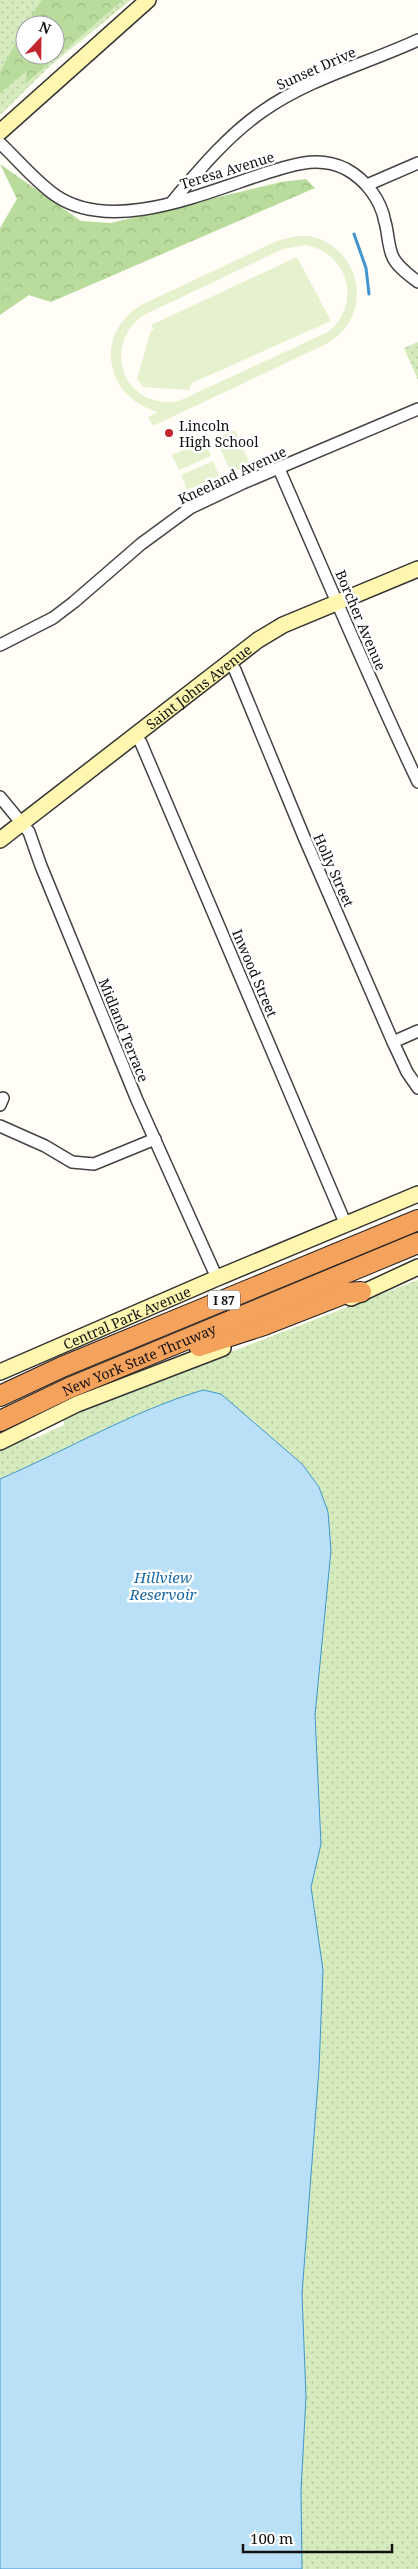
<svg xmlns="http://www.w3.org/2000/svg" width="418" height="2569" viewBox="0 0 418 2569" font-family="'Noto Serif',serif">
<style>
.grass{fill:url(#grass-dots);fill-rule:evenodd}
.forest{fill:url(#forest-crowns)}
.pitch{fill:#e6f2cf;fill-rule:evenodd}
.water{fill:#b9e0f7;stroke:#3f96cf}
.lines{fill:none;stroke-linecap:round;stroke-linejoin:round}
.stream{stroke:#3f96cf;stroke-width:3}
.street-casing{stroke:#444;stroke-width:14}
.secondary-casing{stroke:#333;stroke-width:18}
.highway-casing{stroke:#222;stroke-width:22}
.street{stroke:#fff;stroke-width:11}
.secondary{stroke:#fff6b0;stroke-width:15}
.highway{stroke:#f5a25d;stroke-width:20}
.poi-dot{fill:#c4262e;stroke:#fff;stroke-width:2}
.labels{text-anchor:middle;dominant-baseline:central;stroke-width:5;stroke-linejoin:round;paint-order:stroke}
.shield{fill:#fff;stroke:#585858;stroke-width:1}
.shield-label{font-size:12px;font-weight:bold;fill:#111}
.street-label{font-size:14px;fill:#111;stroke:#fff}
.poi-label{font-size:14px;fill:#111;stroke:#fff;text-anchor:start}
.water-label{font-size:15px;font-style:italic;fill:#1768a6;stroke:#fff}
</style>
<defs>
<pattern id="grass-dots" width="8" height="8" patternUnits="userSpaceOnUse" patternTransform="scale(1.25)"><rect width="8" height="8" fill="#d5ebbd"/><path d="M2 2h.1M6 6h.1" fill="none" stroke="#b6c8a1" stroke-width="1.8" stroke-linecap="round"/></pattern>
<pattern id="forest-crowns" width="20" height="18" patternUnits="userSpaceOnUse" patternTransform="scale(1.25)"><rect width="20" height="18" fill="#b9dc9c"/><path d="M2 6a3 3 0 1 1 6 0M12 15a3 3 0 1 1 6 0" fill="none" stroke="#9ebc85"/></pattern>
</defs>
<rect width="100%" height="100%" fill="#fffdf5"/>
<!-- grass -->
<g class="grass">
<path d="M0,0h131l-80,65 -51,50zM25,25h30v30h-30z"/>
<path d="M418,342v38l-14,-32z"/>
<path d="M418,1280v1289h-116l-1,-78 5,-94 -4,-103 17,-225 4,-99 -12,-83 10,-43 -6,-129 16,-165 -12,-63 -17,-23 -81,-70 -18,-4 -203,89v-31l26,-15 5,7 33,-15v-9z"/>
</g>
<!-- forest -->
<g class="forest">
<path d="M42,0h81l-98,84 2,-13 -27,22v-21l25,-46v29h30v-30h-30z"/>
<path d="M0,164l81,57 30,2 170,-41 25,-3 9,9 -264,114 -22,-7 -29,20v-87l17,-29z"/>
</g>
<!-- pitch -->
<g class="pitch">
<path d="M310,236c53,12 65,82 16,108l-173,82 -5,-9 10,-5c-54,-14 -65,-80 -15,-108l134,-63 19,-5zM305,245c43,7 58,59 23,87l-149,69c-53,10 -79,-52 -37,-85l141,-67z"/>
<path d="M297,257l34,64 -139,62 -3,7 -46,-3 -6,-8 14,-49h3l-3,-5z"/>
<path d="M235,430l15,34 -19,9 -15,-35z"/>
<path d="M205,441l6,15 -32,14 -7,-15z"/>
<path d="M213,461l6,15 -32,14 -6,-15z"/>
</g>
<!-- water -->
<path class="water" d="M203,1390l18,4 81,70 17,23 9,25 3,38 -16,165 6,129 -10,43 12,83 -4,99 -17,225 4,103 -5,94 1,78h-302v-1090c67,-29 133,-68 203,-89z"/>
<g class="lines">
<!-- stream -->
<path class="stream" d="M354,234l12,34 3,26"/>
<defs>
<g id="street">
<path d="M0,143c18,17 35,38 55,52 57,40 151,-3 211,-22 27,-8 52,-18 80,-4 20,11 35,31 39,53 3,10 3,23 7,33 4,11 17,20 26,27"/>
<path d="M367,185l51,-22"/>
<path d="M172,202c27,-32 56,-67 91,-91 47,-33 103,-47 155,-71"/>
<path d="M279,469c46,105 90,210 139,313"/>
<path d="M0,645l53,-27 21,-16 67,-58 49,-36 53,-25 175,-74"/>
<path d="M228,661l7,9 69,167 89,205 14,30 11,16"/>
<path d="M135,734l6,9 205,482"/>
<path d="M0,797l29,35 12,34 96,234 80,178"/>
<path d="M393,1042l25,-11"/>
<path d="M0,1105l3,-7"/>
<path d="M0,1126l45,20 27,16 22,2 61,-25"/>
</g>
<g id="secondary">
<path d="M0,132l148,-132"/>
<path id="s1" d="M0,840l258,-200 25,-15 135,-56"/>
<path d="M351,1298l67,-31"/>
<path id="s2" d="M0,1372l217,-94 201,-84"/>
<path d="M0,1442l77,-38 146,-56"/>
</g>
<g id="highway">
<path d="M199,1346l65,-21 82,-32 15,-1"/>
<path d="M0,1396l62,-29 356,-147"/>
<path id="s3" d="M0,1421l69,-33 349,-145"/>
</g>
</defs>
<!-- street casing -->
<use href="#street" class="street-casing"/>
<!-- secondary casing -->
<use href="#secondary" class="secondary-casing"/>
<!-- highway casing -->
<use href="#highway" class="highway-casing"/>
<!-- street -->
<use href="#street" class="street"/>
<!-- secondary -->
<use href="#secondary" class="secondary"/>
<!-- highway -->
<use href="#highway" class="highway"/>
</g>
<!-- markers -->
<circle class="poi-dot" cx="169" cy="433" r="5"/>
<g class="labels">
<!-- shield labels -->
<rect class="shield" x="208" y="1290.5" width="32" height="19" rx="4"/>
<g class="shield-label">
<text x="224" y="1300">I 87</text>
</g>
<!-- street labels -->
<g class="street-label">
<text transform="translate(316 68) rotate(-24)">Sunset Drive</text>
<text transform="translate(227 170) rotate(-17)">Teresa Avenue</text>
<text transform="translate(232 475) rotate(-25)">Kneeland Avenue</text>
<text transform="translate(361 620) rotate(67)">Borcher Avenue</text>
<text stroke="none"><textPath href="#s1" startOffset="251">Saint Johns Avenue</textPath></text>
<text transform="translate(334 870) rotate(66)">Holly Street</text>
<text transform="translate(255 973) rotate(67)">Inwood Street</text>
<text transform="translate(124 1030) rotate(68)">Midland Terrace</text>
<text stroke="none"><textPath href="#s2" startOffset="138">Central Park Avenue</textPath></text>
<text stroke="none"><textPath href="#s3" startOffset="152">New York State Thruway</textPath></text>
</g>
<!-- poi labels -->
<g class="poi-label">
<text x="179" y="425">Lincoln<tspan x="179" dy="16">High School</tspan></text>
</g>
<!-- water labels -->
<g class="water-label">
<text x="163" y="1577">Hillview<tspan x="163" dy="17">Reservoir</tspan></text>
</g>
</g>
<!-- north arrow -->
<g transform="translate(40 40) rotate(22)"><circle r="24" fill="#ffffff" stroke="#a0a0a0"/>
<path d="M0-4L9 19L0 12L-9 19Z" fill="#c4262e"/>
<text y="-8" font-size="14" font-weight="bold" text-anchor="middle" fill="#111111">N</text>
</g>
<!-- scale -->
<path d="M243 2544v8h149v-8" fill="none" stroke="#111111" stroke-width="2.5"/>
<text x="250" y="2544" font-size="15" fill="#111111" stroke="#ffffff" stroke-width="4" paint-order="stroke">100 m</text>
</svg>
